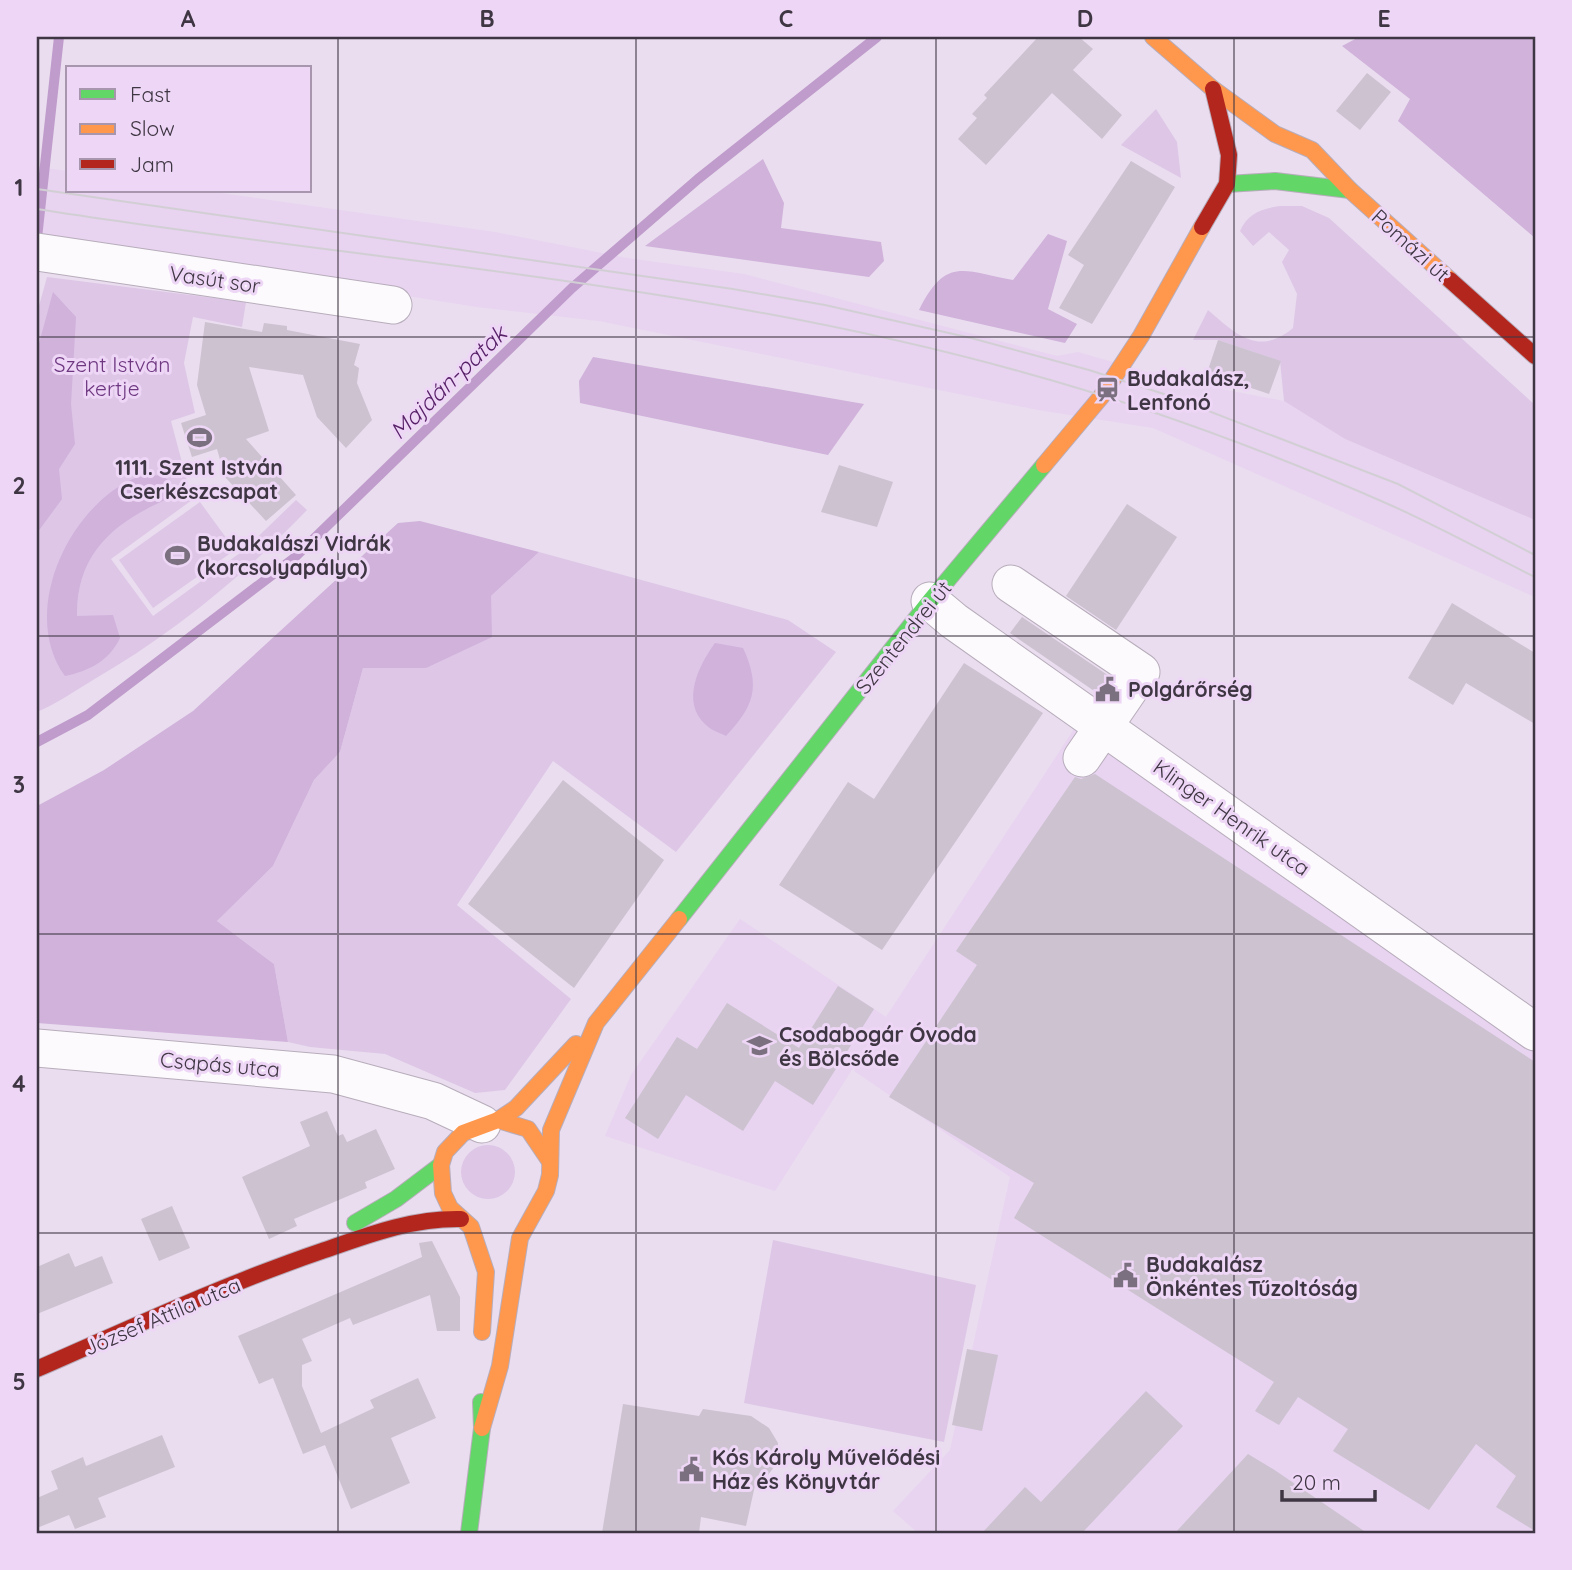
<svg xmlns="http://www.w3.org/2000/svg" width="1572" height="1570" viewBox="0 0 1572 1570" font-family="Quicksand,sans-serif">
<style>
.built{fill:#e8d3f0}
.green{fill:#dec6e7}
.forest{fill:#d0b2db}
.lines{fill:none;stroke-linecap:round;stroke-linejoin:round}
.stream{stroke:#bf9ccb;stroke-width:10}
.building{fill:#ccc2d0}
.street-casing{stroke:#b7adbb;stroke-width:39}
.fast-casing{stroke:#b7adbb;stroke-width:18}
.slow-casing{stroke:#b7adbb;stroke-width:18}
.jam-casing{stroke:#b7adbb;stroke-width:18}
.street{stroke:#fcfafd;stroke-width:37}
.fast{stroke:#63d668;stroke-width:16}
.slow{stroke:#ff974d;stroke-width:16}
.jam{stroke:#b3261e;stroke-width:16}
.tram{stroke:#d2cfd4;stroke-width:2}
.grid{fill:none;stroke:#3f3643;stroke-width:2;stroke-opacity:0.55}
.labels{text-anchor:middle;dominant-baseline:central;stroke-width:6;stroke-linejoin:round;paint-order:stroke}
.street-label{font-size:21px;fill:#3f3643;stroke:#eed6f6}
.park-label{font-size:21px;fill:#6e3881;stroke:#eed6f6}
.poi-label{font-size:21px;font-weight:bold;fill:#3f3643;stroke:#eed6f6;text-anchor:start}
.water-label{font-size:23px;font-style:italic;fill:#572168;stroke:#eed6f6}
.neatline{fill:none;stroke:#3f3643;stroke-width:2.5}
.grid-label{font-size:23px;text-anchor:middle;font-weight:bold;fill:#3f3643}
</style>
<rect width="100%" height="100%" fill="#eaddef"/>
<!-- built -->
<g class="built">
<path d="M37,167l31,4v20h139l288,41 132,26 117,16 313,82 21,-4 97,28 109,21 61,38 190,81v77l-382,-169 -115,-18 -439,-89 -122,-14 -379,-60 -61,-6z"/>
<path d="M1076,726l459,316v491h-617l-25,-22 57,-61 60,-273 -156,-106 22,-39 -101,159 -170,-55 26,-61 109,-156 146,98z"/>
</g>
<!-- green -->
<g class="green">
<path d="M1156,109l21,33 4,36 -60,-33z"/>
<path d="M1280,206h22l27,12 206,187v115l-190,-81 -61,-38 -4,-40 -62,-21h-25l15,-30c28,24 50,47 85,18l4,-34 -15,-32 7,-12 -20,-18 -16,14 -13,-15c8,-18 21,-22 40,-25z"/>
<path d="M47,277l199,25 -4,25 -49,-10 -9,46 11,50 -24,8 21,79 -81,59 42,57 91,-66 52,-50 11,10c-64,66 -134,124 -214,170 -18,11 -37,24 -56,32v-399z"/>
<path d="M200,502l35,48 -82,58 -34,-48z"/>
<path d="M539,552l249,68 48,32 -160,200 -123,-91 -96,144 114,94 -66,91 -30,3 -90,-39 -75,-7 -22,-5 -14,-78 -57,-43 56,-55 41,-86 26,-28 23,-84h63l65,-72z"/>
<circle cx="488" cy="1172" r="27"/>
<path d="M773,1240l203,45 -32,157 -200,-39z"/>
</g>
<!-- forest -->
<g class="forest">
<path d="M1359,37h176v201l-137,-117 12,-22 -68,-53z"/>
<path d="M763,159l21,44 -3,25 100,14 3,19 -15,16 -224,-31z"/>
<path d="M1048,234l19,7 -19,68 29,15 -12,19 -146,-33c27,-54 44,-39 94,-30z"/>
<path d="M53,292l23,25 -5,87 4,40 -16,25 3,30 -25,34v-182z"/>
<path d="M593,357l271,47 -36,51 -248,-52 -1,-22z"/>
<path d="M161,475l11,8 -2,15c-55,23 -94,55 -93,118l36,-1 7,23c-11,23 -31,33 -55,38 -46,-63 3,-169 70,-198 7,-3 18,-2 26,-3z"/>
<path d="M420,521l119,31 -48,44 1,41 -66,31h-63l-23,84 -26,28 -41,86 -56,55 57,43 14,78 -251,-19v-217l67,-36 89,-59 205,-188z"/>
<path d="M715,643l28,5c18,39 11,58 -17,88 -6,-3 -15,-6 -20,-11 -26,-23 -7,-60 9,-82z"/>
</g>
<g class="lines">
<!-- stream -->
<g class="stream">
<path d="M37,238l22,-201"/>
<path d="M37,742l51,-27 205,-156 279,-271 126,-109 179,-142"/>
</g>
</g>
<!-- building -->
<g class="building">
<path d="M1038,37h41l14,12 -20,21 49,45 -20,24 -50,-46 -66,72 -28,-26 19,-21 -5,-4 15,-16 -3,-3z"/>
<path d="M1367,73l24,19 -31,38 -24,-19z"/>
<path d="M1131,161l44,26 -83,137 -33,-16 25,-43 -16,-10z"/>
<path d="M205,322l57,10 2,-9 23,3v4l73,14 -6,21 5,3 -2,15 15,37 -26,28 -29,-31 -14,-42 -54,-8 20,64 -23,8 50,56 -30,26 -41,-44 -8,-28 -25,8 -11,-34 25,-8 -9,-30z"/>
<path d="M1218,340l63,21 -12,33 -62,-21z"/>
<path d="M839,465l54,17 -16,45 -56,-15z"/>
<path d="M1127,504l50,33 -61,93 -50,-34z"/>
<path d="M1452,603l83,50v71l-69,-41 -13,22 -45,-27z"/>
<path d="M1022,617l90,61 -12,17 -90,-62z"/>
<path d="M964,663l79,50 -161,237 -103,-65 69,-103 26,17z"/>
<path d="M1095,774l440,288v469l-39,-24 20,-31 -40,-32 -47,66 -96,-59 15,-22 -50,-32 -19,28 -24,-14 19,-29 -260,-164 20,-35 -145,-86 88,-132 -21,-14 119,-174 6,2z"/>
<path d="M563,780l101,80 -90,128 -106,-84z"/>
<path d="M838,986l36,23 -61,96 -38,-24 -32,50 -57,-36 -28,44 -33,-21 52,-81 20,12 30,-46 72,45z"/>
<path d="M327,1111l11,25 5,-2 4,8 29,-13 19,40 -30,13 2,6 -73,31 3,7 -28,13 -27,-62 68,-31 -10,-24z"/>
<path d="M172,1206l18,42 -31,13 -18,-42z"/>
<path d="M432,1241l28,56v34h-23l-7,-36 -77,30 -3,-7 -48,21 10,22 -10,4v21l19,47 53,-25 -4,-8 48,-22 18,40 -45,20 19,45 -59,26 -26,-64 -22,9 -30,-76 -14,6 -21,-48 184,-79 -3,-14z"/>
<path d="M69,1253l6,14 27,-11 11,27 -76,31v-47z"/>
<path d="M967,1349l31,6 -16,76 -30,-6z"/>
<path d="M1146,1391l37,35 -101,107h-100l43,-46 16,15z"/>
<path d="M623,1404l76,12 4,-7 48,7 18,12 9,15 -1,20 -9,12 -12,6 -10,45 -45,-9 -2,16h-97z"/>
<path d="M162,1435l13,32 -77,31 8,19 -31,12 -6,-14 -32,13v-30l21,-9 -7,-18 32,-14 3,9z"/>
<path d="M1248,1454l25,15 94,64h-192z"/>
</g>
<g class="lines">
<defs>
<g id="street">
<path d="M37,252l356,53"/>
<path d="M1011,584l130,88 -59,86"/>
<path d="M930,601l24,20 581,411"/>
<path d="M37,1048l296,26 100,27 49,23"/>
</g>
<g id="fast">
<path d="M1227,184l48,-3 75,9"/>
<path d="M679,919l251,-318 114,-136"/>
<path d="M355,1223l41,-24 45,-34"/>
<path d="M469,1533l13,-105 -1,-26"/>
</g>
<g id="slow">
<path d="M1153,37l60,52 62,45 37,16 38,40 100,90"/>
<path d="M1044,465l57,-68 40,-61 61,-109"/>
<path d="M498,1120l18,-12 60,-64"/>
<path d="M482,1332l4,-60 -15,-45 -21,-19 -7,-15 -2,-28 4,-13 18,-19 35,-13 30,9 21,31"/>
<path d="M482,1428l18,-62 20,-128 26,-47 4,-16 1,-45 45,-107 83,-104"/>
</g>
<g id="jam">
<path d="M1202,227l25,-43 2,-29 -16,-66"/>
<path d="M1450,280l85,76"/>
<path d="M37,1369c94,-41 188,-85 285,-118 46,-16 90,-33 139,-32"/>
</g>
</defs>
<!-- street casing -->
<use href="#street" class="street-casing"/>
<!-- fast casing -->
<use href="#fast" class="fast-casing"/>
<!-- slow casing -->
<use href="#slow" class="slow-casing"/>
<!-- jam casing -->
<use href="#jam" class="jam-casing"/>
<!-- street -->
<use href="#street" class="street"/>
<!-- fast -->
<use href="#fast" class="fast"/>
<!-- slow -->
<use href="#slow" class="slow"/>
<!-- jam -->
<use href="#jam" class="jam"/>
<!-- tram -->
<g class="tram">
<path d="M37,189l696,100 92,16 146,33 118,32 78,25 231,89 137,71"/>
<path d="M37,209c328,52 664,73 985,163 124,34 248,80 366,132 50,22 98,49 147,73"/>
</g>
</g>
<!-- grid -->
<path class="grid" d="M338,37v1496M636,37v1496M936,37v1496M1234,37v1496M37,337h1498M37,636h1498M37,934h1498M37,1233h1498"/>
<!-- icons -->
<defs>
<symbol id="station-bare" viewBox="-9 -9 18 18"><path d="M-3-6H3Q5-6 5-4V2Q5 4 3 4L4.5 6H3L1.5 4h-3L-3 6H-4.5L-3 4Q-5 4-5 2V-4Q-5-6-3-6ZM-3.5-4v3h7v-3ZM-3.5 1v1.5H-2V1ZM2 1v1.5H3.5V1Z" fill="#7b707f" stroke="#eed6f6" stroke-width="2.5" paint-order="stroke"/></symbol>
<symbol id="stadium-bare" viewBox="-9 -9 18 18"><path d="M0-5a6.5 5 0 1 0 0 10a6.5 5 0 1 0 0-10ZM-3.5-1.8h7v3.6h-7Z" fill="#7b707f" stroke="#eed6f6" stroke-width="2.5" paint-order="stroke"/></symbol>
<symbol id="civic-bare" viewBox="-9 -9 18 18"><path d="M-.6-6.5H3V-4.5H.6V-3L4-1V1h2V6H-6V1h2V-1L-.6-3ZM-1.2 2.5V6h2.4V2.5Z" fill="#7b707f" stroke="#eed6f6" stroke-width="2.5" paint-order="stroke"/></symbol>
<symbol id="school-bare" viewBox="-9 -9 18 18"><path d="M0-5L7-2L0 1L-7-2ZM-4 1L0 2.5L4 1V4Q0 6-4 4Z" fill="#7b707f" stroke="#eed6f6" stroke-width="2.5" paint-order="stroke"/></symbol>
</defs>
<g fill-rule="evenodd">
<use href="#station-bare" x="1090" y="372" width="35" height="35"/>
<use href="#stadium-bare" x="182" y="420" width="35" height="35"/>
<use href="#stadium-bare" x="160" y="538" width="35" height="35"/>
<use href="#civic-bare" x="1090" y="672" width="35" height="35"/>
<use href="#school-bare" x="742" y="1028" width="35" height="35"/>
<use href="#civic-bare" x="1108" y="1258" width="35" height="35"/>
<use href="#civic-bare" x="674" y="1452" width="35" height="35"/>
</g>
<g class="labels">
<!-- street labels -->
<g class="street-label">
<text transform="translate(1411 245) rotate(42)">Pomázi út</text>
<text transform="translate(215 279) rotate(8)">Vasút sor</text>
<text transform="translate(903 637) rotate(-51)">Szentendrei út</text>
<text transform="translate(1232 817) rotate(35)">Klinger Henrik utca</text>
<text transform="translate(220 1064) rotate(5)">Csapás utca</text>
<text transform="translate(162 1316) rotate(-23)">József Attila utca</text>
</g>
<!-- park labels -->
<g class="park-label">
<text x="112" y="364">Szent István<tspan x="112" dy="24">kertje</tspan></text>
</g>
<!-- poi labels -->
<g class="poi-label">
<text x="1127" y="378">Budakalász,<tspan x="1127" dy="24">Lenfonó</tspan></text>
<text x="199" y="467" text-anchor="middle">1111. Szent István<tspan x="199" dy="24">Cserkészcsapat</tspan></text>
<text x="197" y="543">Budakalászi Vidrák<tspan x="197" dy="24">(korcsolyapálya)</tspan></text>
<text x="1128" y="689">Polgárőrség</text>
<text x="779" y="1034">Csodabogár Óvoda<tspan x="779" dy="24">és Bölcsőde</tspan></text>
<text x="1146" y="1264">Budakalász<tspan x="1146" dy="24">Önkéntes Tűzoltóság</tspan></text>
<text x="712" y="1457">Kós Károly Művelődési<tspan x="712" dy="24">Ház és Könyvtár</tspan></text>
</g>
<!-- water labels -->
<g class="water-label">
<text transform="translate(448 382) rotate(-44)">Majdán-patak</text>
</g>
</g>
<!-- border -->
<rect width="1572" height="1570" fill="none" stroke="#eed6f6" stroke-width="77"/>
<!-- legend -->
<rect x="66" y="66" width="245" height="126" fill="#eed6f6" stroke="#a896ae" stroke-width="2"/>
<rect x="80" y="89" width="35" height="10" fill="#63d668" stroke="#a896ae" stroke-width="2"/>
<text x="130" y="102" font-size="21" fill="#3f3643">Fast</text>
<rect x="80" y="124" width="35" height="10" fill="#ff974d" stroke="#a896ae" stroke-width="2"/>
<text x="130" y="136" font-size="21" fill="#3f3643">Slow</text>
<rect x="80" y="159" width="35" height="10" fill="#b3261e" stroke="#a896ae" stroke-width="2"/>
<text x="130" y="172" font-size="21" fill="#3f3643">Jam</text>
<!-- scale -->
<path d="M1282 1490v10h93v-10" fill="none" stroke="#3f3643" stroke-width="3.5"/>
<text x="1292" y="1490" font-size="21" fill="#3f3643" stroke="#eed6f6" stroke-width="5" paint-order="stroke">20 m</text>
<rect x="38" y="38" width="1496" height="1494" class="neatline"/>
<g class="grid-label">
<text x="188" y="27">A</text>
<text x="487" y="27">B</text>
<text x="786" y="27">C</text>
<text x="1085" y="27">D</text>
<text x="1384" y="27">E</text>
<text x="19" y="196">1</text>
<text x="19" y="494">2</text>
<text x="19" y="793">3</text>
<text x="19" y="1092">4</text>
<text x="19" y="1390">5</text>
</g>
</svg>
